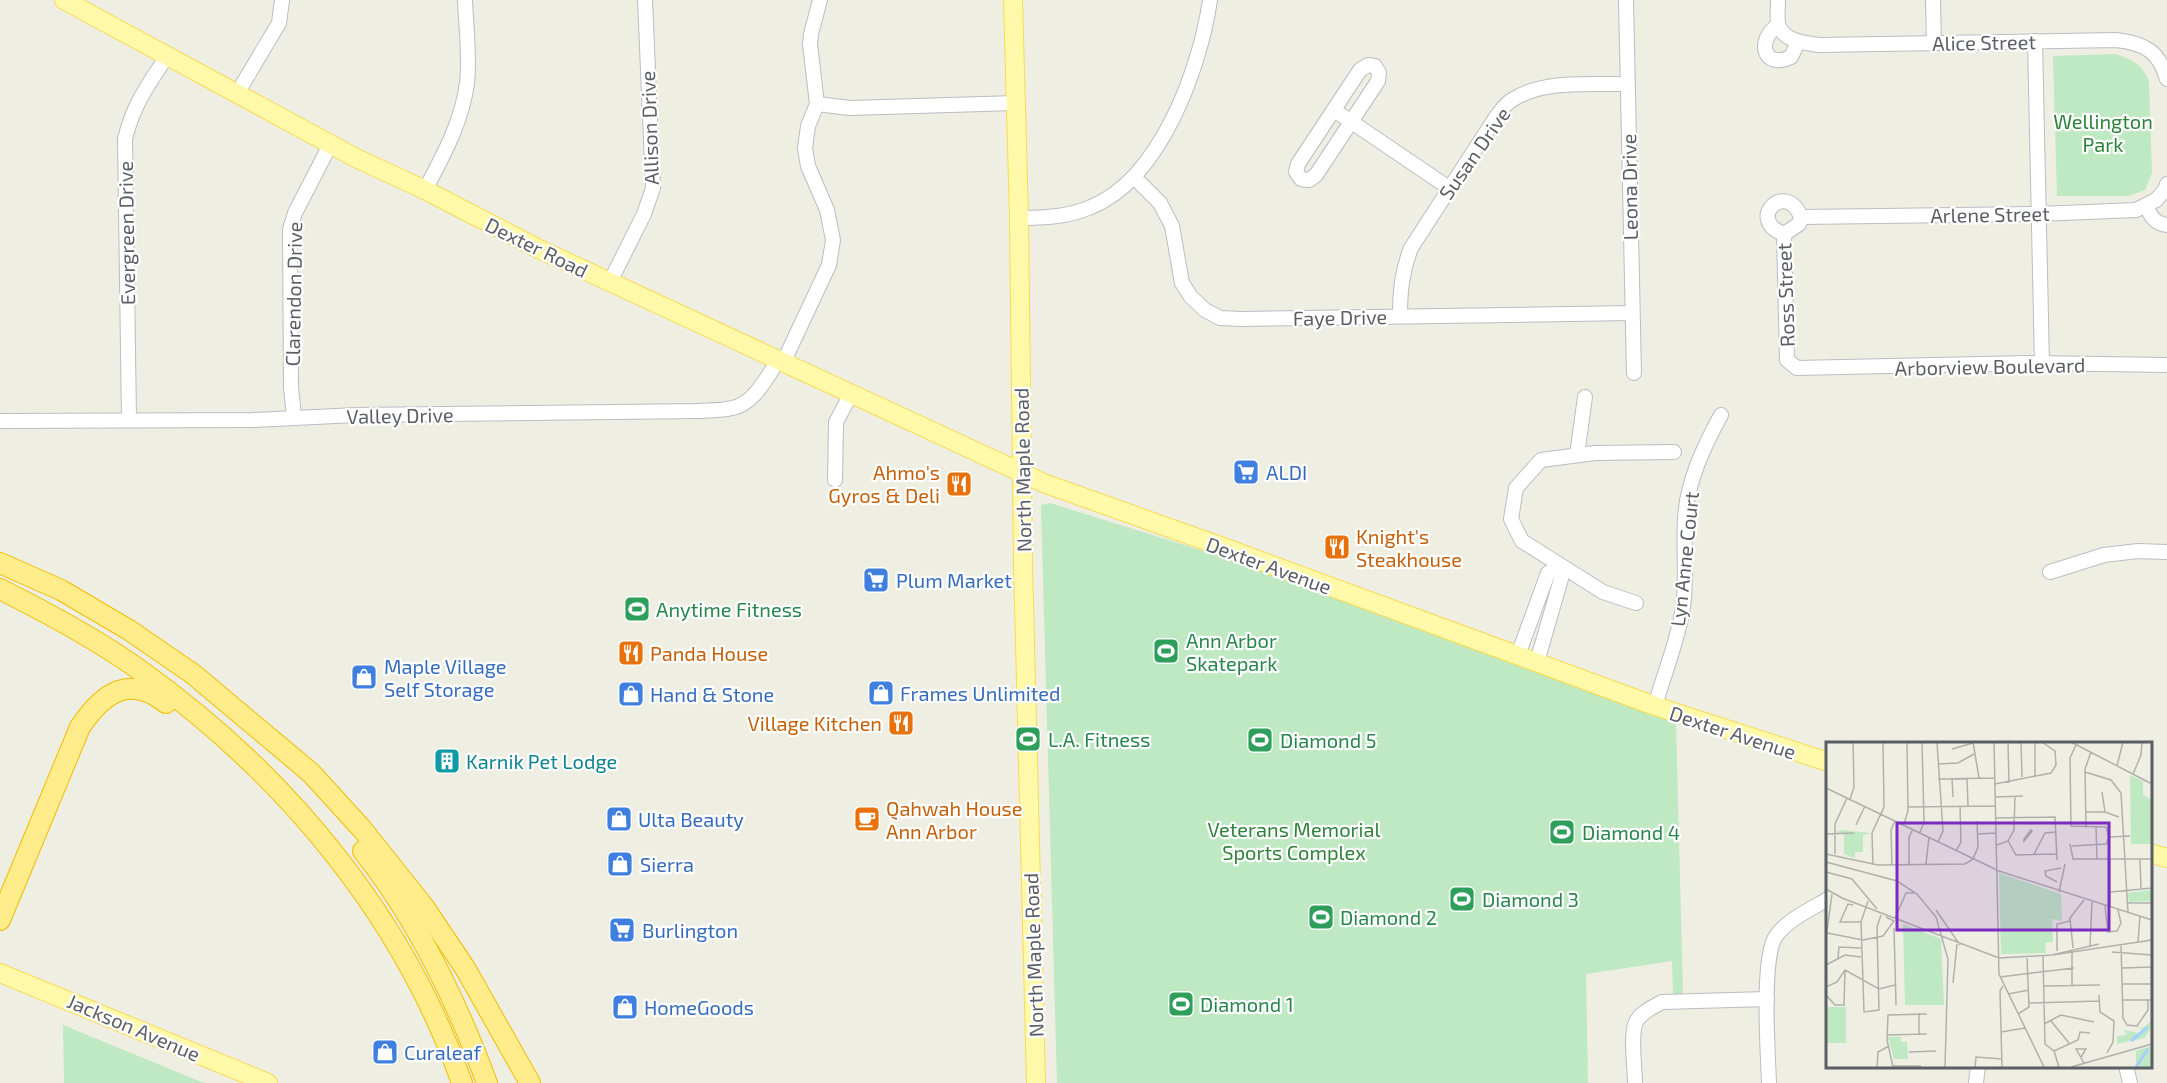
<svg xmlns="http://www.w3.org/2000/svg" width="2167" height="1083" viewBox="0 0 2167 1083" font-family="'Exo 2',sans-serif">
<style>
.green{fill:#bee9c2}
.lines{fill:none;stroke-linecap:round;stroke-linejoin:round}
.minor-casing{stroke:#bbbdc3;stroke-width:16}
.major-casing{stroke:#fbdb51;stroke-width:20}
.highway-casing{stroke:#f3bd00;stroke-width:22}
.minor{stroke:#fff;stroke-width:14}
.major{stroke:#fff9a9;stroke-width:18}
.highway{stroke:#ffec8b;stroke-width:20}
.labels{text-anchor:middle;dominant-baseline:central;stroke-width:4.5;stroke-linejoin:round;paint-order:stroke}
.street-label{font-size:20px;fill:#5b5f65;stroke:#fff}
.park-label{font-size:20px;fill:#2e823a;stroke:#fff}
.food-label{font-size:20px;fill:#c56008;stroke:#fff;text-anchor:start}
.shop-label{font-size:20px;fill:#366cbe;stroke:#fff;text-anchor:start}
.leisure-label{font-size:20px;fill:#27864d;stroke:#fff;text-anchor:start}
.culture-label{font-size:20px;fill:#0d838f;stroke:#fff;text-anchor:start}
.inset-river{fill:none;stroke:#a4cfff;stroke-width:3}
.inset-road{fill:none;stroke:#b0b1ad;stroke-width:1.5}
.view{fill:#7b2cbf;fill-opacity:0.15;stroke:#7b2cbf;stroke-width:3}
.inset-edge{fill:none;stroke:#5b5f65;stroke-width:3}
</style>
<rect width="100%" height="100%" fill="#efeee3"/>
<!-- green -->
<g class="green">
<path d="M2115,54c17,5 28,11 34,28l3,91 -7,17 -17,6h-71l-4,-140z"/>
<path d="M1050,503l179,56 447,163 7,273h-10l-1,-34 -86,13 2,109h-531l-16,-578z"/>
<path d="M63,1025l141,58h-140z"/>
</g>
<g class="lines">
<defs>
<g id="minor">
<path d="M1626,0l8,373"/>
<path d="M1778,0c0,7 -1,17 0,24 5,17 26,19 41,21l297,-5c28,3 43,11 51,39"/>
<path d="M1933,0l1,43"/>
<path d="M1778,25c-22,15 -15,45 13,32l7,-15"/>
<path d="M2035,41l7,323"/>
<path d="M1368,65l7,1 4,7 -1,8 -62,94 -7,5 -8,-1 -5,-7 2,-8 62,-94z"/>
<path d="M238,92l41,-69 3,-23"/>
<path d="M817,104l33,4 166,-5"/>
<path d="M1334,110l115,78"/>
<path d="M1135,178l25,25 12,23 10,57 9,14 14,13 15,8 22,1 390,-6"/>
<path d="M425,190c18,-34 37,-68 42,-107 3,-24 -1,-58 -2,-83"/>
<path d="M2147,205c2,11 9,19 20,20"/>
<path d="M1019,218c24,0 49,-1 72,-11 69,-28 109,-138 119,-207"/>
<path d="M1784,234l3,126 10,8 230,-5 140,2"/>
<path d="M1784,234l15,-10 2,-7 238,-3 97,-4 20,-10 9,-10 2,-6"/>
<path d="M1784,234c-39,-14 2,-55 17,-17"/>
<path d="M610,282l34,-68 9,-26 -8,-188"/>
<path d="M1400,316c0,-25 2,-45 11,-68l85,-131c5,-6 9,-13 16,-17 32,-21 78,-15 115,-16"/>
<path d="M783,363l46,-98 4,-25 -6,-30 -19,-44 -3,-18 3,-22 9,-22 -7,-60 1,-10 9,-34"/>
<path d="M294,417l-3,-30 -1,-158 5,-16 36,-70"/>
<path d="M129,420l-4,-281c8,-34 23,-54 42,-83"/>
<path d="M0,421l253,-1 103,-5 342,-4c11,-1 23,0 34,-3 22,-4 34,-30 46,-47"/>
<path d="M1577,455l8,-58"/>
<path d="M835,480l1,-58 15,-28"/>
<path d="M2050,572l54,-17 34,-4 29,1"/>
<path d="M1636,603l-33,-11 -81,-51 -11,-22 5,-31 25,-28 54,-7 79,-1"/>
<path d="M1518,655l30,-82 12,-7 1,13 -24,83"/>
<path d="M1655,706c8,-29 20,-58 26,-88 7,-32 2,-67 4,-100 2,-36 19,-72 36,-103"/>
<path d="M2126,1066l4,17"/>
<path d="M1635,1083c0,-14 -5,-49 1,-61 5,-10 17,-15 26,-20l105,-3"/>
<path d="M1769,1083c-1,-29 -8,-126 7,-147 11,-16 35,-27 52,-37"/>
<path d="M1976,1083l2,-17"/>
</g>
<g id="major">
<path d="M64,0l292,158 69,32 116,60 505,234 177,63 432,159 173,56"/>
<path d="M1013,0l6,218 4,345 13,520"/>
<path d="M2150,853l17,5"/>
<path d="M0,973l268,110"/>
</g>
<g id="highway">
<path d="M0,563l61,27 68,40 64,44 118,99 51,56 62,78 41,61 65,115"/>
<path d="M0,589c51,26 102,53 148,87 141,103 256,242 314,407"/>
<path d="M363,851c54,68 94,151 124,232"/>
<path d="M0,920l80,-193c23,-34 49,-53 86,-24"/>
</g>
</defs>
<!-- minor casing -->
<use href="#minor" class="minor-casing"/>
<!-- major casing -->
<use href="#major" class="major-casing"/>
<!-- highway casing -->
<use href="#highway" class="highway-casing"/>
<!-- minor -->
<use href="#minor" class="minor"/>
<!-- major -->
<use href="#major" class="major"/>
<!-- highway -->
<use href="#highway" class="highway"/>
</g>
<!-- icons -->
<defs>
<symbol id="supermarket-square" viewBox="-11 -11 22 22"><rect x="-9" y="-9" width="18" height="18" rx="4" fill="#3f7fe0" stroke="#fff"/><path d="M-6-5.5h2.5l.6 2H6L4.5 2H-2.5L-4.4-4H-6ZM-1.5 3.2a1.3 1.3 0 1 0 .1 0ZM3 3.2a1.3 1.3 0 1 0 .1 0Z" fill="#fff"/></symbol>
<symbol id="restaurant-square" viewBox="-11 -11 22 22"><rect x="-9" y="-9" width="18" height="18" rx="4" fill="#e8710a" stroke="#fff"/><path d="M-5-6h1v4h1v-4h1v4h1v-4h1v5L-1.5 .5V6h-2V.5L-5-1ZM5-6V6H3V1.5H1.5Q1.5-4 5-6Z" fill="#fff"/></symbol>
<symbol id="stadium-square" viewBox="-11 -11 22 22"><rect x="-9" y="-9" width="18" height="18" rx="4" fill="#2e9e5b" stroke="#fff"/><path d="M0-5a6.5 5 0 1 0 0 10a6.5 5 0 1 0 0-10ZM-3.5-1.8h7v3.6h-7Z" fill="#fff"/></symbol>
<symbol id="shop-square" viewBox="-11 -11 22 22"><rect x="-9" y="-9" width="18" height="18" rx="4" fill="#3f7fe0" stroke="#fff"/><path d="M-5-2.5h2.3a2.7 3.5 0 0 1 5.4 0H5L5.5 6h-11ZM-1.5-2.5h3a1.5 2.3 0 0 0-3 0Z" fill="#fff"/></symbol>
<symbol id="building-square" viewBox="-11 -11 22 22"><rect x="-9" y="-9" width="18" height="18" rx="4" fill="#0f9aa8" stroke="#fff"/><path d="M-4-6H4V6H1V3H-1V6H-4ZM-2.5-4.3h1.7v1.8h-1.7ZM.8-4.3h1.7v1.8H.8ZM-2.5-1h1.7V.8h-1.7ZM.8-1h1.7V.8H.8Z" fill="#fff"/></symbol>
<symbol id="cafe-square" viewBox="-11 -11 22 22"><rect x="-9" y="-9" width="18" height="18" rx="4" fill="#e8710a" stroke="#fff"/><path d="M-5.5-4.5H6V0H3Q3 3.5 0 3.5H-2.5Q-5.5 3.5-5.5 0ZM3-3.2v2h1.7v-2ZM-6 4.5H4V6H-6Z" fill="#fff"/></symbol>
</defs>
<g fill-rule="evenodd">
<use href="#supermarket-square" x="1231" y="457" width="30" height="30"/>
<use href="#restaurant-square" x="944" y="469" width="30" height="30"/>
<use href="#restaurant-square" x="1322" y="532" width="30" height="30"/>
<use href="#supermarket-square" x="861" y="565" width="30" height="30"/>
<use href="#stadium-square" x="622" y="594" width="30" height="30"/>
<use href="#stadium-square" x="1151" y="636" width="30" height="30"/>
<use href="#restaurant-square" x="616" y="638" width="30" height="30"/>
<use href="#shop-square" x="349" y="662" width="30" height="30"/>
<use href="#shop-square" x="866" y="678" width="30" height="30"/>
<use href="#shop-square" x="616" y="679" width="30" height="30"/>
<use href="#restaurant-square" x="886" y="708" width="30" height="30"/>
<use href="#stadium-square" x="1013" y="724" width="30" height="30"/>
<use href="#stadium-square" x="1245" y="725" width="30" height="30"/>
<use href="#building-square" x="432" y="746" width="30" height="30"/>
<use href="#shop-square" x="604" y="804" width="30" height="30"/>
<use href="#cafe-square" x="852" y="804" width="30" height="30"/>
<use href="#stadium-square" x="1547" y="817" width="30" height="30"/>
<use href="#shop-square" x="605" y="849" width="30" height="30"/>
<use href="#stadium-square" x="1447" y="884" width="30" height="30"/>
<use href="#stadium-square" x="1306" y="902" width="30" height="30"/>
<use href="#supermarket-square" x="607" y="915" width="30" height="30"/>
<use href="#stadium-square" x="1166" y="989" width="30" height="30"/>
<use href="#shop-square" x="610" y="992" width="30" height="30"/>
<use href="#shop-square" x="370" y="1037" width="30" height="30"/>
</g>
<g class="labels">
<!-- street labels -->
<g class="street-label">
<text transform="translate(1984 42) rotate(-1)">Alice Street</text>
<text transform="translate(649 128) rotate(-92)">Allison Drive</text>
<text transform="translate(1474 153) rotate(-55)">Susan Drive</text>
<text transform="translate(1629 187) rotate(-91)">Leona Drive</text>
<text transform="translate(1990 214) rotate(-1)">Arlene Street</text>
<text transform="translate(126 233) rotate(-91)">Evergreen Drive</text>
<text transform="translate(537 247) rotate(26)">Dexter Road</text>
<text transform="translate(293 294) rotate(-89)">Clarendon Drive</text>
<text transform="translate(1785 295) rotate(-92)">Ross Street</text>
<text transform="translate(1340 317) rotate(-1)">Faye Drive</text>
<text transform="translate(1990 366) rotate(-1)">Arborview Boulevard</text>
<text transform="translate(400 415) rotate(-1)">Valley Drive</text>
<text transform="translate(1022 470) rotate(-91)">North Maple Road</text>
<text transform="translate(1684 559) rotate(-84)">Lyn Anne Court</text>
<text transform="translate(1269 565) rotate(20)">Dexter Avenue</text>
<text transform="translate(1733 732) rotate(18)">Dexter Avenue</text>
<text transform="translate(1033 955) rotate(-92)">North Maple Road</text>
<text transform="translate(134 1027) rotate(23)">Jackson Avenue</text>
</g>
<!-- park labels -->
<g class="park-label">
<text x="2103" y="121">Wellington<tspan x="2103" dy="23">Park</tspan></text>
<text x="1294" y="829">Veterans Memorial<tspan x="1294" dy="23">Sports Complex</tspan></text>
</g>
<!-- food labels -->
<g class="food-label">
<text x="940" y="472" text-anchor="end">Ahmo's<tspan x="940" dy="23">Gyros &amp; Deli</tspan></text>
<text x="1356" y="536">Knight's<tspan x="1356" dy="23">Steakhouse</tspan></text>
<text x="650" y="653">Panda House</text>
<text x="882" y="723" text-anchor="end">Village Kitchen</text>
<text x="886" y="808">Qahwah House<tspan x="886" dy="23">Ann Arbor</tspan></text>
</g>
<!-- shop labels -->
<g class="shop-label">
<text x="1266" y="472">ALDI</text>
<text x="896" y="580">Plum Market</text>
<text x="384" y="666">Maple Village<tspan x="384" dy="23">Self Storage</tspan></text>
<text x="900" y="693">Frames Unlimited</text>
<text x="650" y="694">Hand &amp; Stone</text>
<text x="638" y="819">Ulta Beauty</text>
<text x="640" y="864">Sierra</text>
<text x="642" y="930">Burlington</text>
<text x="644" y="1007">HomeGoods</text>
<text x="404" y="1052">Curaleaf</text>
</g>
<!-- leisure labels -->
<g class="leisure-label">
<text x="656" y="609">Anytime Fitness</text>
<text x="1186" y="640">Ann Arbor<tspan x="1186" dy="23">Skatepark</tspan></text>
<text x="1048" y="739">L.A. Fitness</text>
<text x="1280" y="740">Diamond 5</text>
<text x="1582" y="832">Diamond 4</text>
<text x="1482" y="899">Diamond 3</text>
<text x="1340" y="917">Diamond 2</text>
<text x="1200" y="1004">Diamond 1</text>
</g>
<!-- culture labels -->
<g class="culture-label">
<text x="466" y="761">Karnik Pet Lodge</text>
</g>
</g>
<!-- overview -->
<g transform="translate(1826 742)">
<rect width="326" height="326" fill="#efeee3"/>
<path d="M304,33l13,6v14l8,4v45h-20zM16,88l29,3 -8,2v17h-8v6l-11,-4v-19l-8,-3zM173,131l62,21 1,27 -10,-2 1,23 -8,1 1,10 -45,1zM325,148v11l-22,1 -1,-9zM77,182l38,15 3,66h-39zM0,265h20v36h-20zM325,279v8l-7,9 -27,6v-8l10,-1 -3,-5 15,3 3,-4 -5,-2 6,1zM62,295h13v5h6l1,17h-14zM325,304v21h-15v-16z" fill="#bee9c2"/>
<path class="inset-river" d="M305,299l17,-14M310,325l12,-18"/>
<path class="inset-road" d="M111,0l6,89 -5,11M147,0l6,36M168,0l5,232 45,93M182,0l1,41M195,0l1,35M245,0l81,42M250,3l-6,13 1,68 35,1 3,10M126,7l21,-6M112,22l20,-1 16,-9M291,24l6,-24M259,30l26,8 10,13 7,120M307,32l8,-19 1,-13M209,34v-34M126,36l1,19M141,36l1,28M112,37l57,-1M169,42l56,-11 5,-8 -1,-14 -13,-9M0,46l173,83 153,49M276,50l3,20M169,55l28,-1M24,57l4,-12 -1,-45M82,65l87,-1M260,70h19l14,5M170,76l59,-1 2,43M78,82l4,-13 -1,-69M30,83l9,-19M270,85l1,32M260,86l-1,-59 6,-17M205,88l1,1 -8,10v-2zM94,90l4,-10 -2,-80M0,92l28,-1M151,92l19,-1M283,95l21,-1M182,99l8,14 41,-1M244,102l3,15h79M171,103l11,-4 6,-11 1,-34M246,104l34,-2 3,-7M130,109l5,-9 -1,-36M0,112l52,11 87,-1 8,-5M9,112v-30l12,-26M208,112l11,-21 11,-1M147,117l5,-12 -1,-26M314,117l1,30M0,120l71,19 20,13 19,23 12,42 -3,108M100,122l3,-27M47,123l-1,-32 12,-26 -1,-65M66,123l-1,-35 4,-9M83,123v-28l4,-8M0,130l26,7 25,30M231,140l-11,-6 -1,-5 16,-3M0,147l18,10M233,150l6,-28M285,150l41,-4M16,156l157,60 53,-3 100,-15M42,159l-7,21 3,90 15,-2 -2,-83 4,-12M302,161h24M27,163l-5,-1 -8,18h21M279,164l3,26 9,-1 4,-8 -3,-13M284,165v-48M110,168l24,35M69,176l11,-25h8M68,186l2,77M1,191l36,7 20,-4 11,-15 -8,-4M0,196l6,-44M312,200l2,-26M295,202l2,74 4,7 10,1 11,-16v-10M264,204l2,-44M247,206l-3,-30 14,-18M231,209v-27l13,-3M246,210v33M286,210l40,3M226,213l47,-11M217,214l2,88 9,7 5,16M12,216l1,-11 22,1M0,223l19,-10 16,2M296,226l30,-1M174,235l74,-9M127,241l4,-39M297,242h29M218,244l56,-1M0,245l11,-5 8,-12 34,19 16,-4M182,252l21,-4M0,253l9,10h9l1,-35M273,253l1,17 14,9 -1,21 -6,11M297,258h29M203,261l70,-2M93,271v22M192,272l11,-7 -2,-49M225,279l18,22M218,282l17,-9 33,7M175,290l24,-4M61,293l40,-1M228,309l24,-11 2,-8 10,1M83,310l27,-1M255,315l5,-8h-10l8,14M67,324h28M51,325l1,-15 11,-6M67,325l-6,-27 1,-25 39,-1M149,325l1,-10 26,2M176,325l-2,-76 3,-5M245,325l81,-23"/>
<path class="view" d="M71,81h212v107h-212z"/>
<rect width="326" height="326" class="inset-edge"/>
</g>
</svg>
